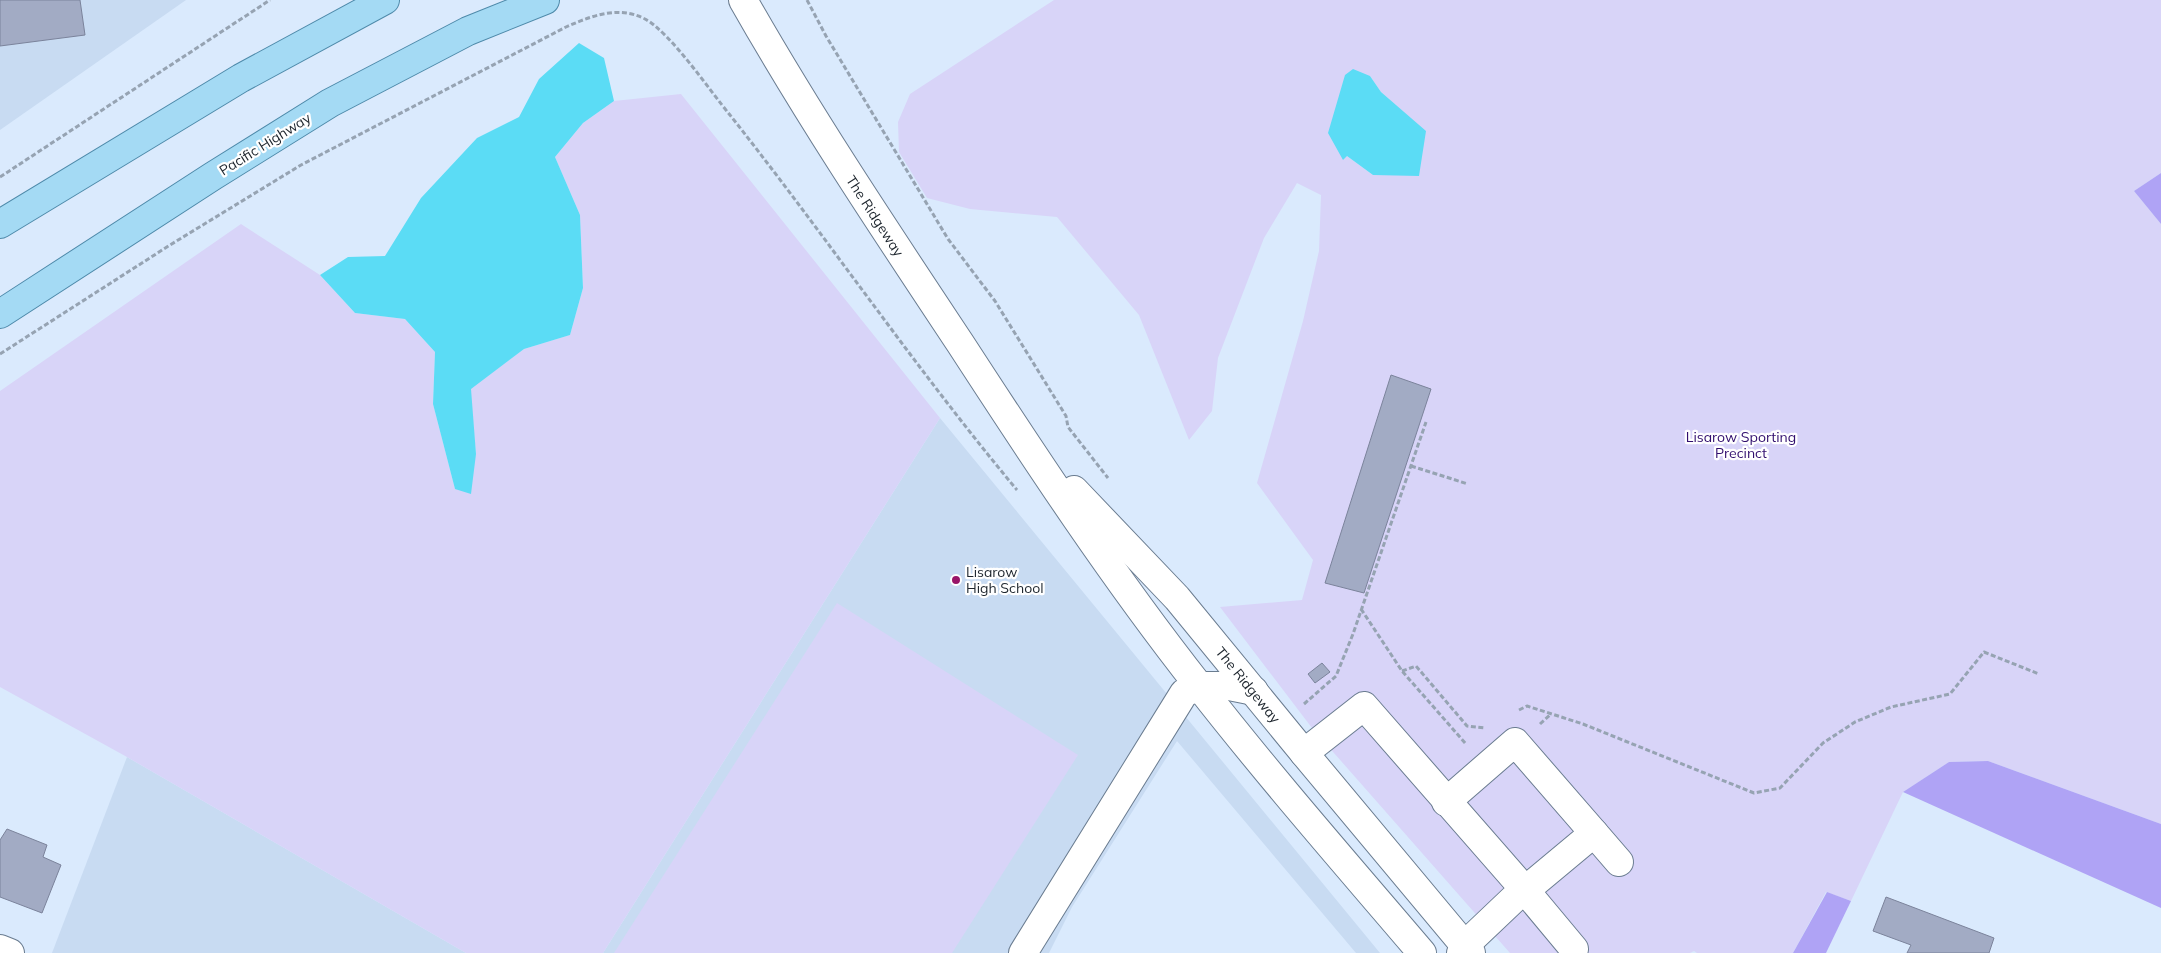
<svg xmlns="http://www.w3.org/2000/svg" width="2161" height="953" viewBox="0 0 2161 953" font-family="Mulish,sans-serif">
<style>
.built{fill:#c8dbf2}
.green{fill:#d8d4f8;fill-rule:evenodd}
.forest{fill:#afa3f5}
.water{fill:#5bdcf5}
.building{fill:#a2abc4;stroke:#7b839b}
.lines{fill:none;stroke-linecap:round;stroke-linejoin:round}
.minor-casing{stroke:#6a7c90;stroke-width:30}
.major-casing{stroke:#4e8aaa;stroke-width:30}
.path{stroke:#96a3b2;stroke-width:3;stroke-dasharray:5 2.5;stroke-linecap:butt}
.minor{stroke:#fff;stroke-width:28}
.major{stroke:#a4daf4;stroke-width:28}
.poi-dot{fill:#991569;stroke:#fff;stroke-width:2}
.labels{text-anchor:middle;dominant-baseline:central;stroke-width:4.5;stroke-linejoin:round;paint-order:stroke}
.street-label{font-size:14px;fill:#1d252d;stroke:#fff}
.park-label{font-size:14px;fill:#300d6d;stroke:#fff}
.poi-label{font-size:14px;fill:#1d252d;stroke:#fff;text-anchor:start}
</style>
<rect width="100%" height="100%" fill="#daeafd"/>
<!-- built -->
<g class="built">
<path d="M0,0h186l-186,130z"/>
<path d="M940,418l440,535h-24l-179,-212 -105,166 -23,46h-446z"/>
<path d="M127,757l339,196h-414z"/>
</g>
<!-- green -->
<g class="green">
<path d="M1054,0h1107v173l-27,18 27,33v600l-173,-63 -39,1 -46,30 -52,109 -25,-9 -33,61h-96l-3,-2 -4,2h-180l-198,-225 -92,-121 82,-7 11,-40 -56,-77 46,-162 16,-70 2,-56 -24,-12 -33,55 -46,120 -6,53 -23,29 -50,-125 -82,-98 -87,-8 -43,-11 -28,-46 -1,-30 12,-28zM1370,76l11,16 44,39 -52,44 -26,-19z"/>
<path d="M681,94l259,324 -337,535h-137l-339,-196 -127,-70v-296l241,-167 79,51 35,38 50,6 30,33 -2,52 22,85 21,-35 -6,-65 54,-40 46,-14 13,-47 -3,-73 -25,-58 28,-34 31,-22z"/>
<path d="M837,603l241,152 -126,198h-338z"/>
</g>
<!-- forest -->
<g class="forest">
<path d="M2161,173v51l-27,-33z"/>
<path d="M1988,761l173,63v84l-258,-116 46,-30z"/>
<path d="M1827,892l24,9 -25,52h-33z"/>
</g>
<!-- water -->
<g class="water">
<path d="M579,43l25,15 10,43 -31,22 -28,34 25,58 3,73 -13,47 -46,14 -53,40 5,65 -5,40 -16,-5 -22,-85 2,-52 -30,-33 -50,-6 -35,-38 28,-18 37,-1 36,-58 56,-60 42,-21 20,-38z"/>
<path d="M1353,69l17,7 11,16 45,39 -7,45 -46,-1 -26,-19 -4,4 -15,-27 17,-58z"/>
</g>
<!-- building -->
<g class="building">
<path d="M0,0h80l5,35 -85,11z"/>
<path d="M1391,375l40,14 -67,204 -39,-10z"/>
<path d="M1322,663l8,9 -15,11 -7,-9z"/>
<path d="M7,829l40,16 -4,12 18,8 -19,48 -42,-16v-57z"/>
<path d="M1886,897l108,41 -5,15h-82l4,-8 -38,-14z"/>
</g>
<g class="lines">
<defs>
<g id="minor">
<path d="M743,0c67,118 142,230 217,343 76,117 153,234 239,343 71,91 148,179 223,267"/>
<path d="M1074,490l103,108 127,155 167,200"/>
<path d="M1304,753l60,-47 160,183 -60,57 -3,7"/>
<path d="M1446,802l69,-60 79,91 -60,50 -10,6 50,60"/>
<path d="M1594,833l25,29"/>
<path d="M0,949l10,4"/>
<path d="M1023,953l161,-260 15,-7h30l25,5"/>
</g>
<g id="major">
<path d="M0,224l241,-146 144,-78"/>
<path d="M0,314l213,-138 117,-73 138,-72 77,-31"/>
</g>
</defs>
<!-- minor casing -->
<use href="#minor" class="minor-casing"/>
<!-- major casing -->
<use href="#major" class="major-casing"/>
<!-- path -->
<g class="path">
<path d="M807,0l19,36 122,203 47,62 71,115 2,11 40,51"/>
<path d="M0,177l270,-177"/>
<path d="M0,354l170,-109 131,-80 265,-138c25,-11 53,-22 79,-8 26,14 65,72 85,96 98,124 186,254 287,375"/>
<path d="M1411,466l57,18"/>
<path d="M1361,609l41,62 64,73"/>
<path d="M1402,671l14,-5 51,60 18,2"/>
<path d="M1304,704l32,-28 17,-42 73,-212"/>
<path d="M1519,710l8,-4 56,18 171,69 26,-5 43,-45 32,-21 36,-15 59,-13 34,-42 55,22"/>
<path d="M1540,724l11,-10"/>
</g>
<!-- minor -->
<use href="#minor" class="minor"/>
<!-- major -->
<use href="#major" class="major"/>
</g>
<!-- markers -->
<circle class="poi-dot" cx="956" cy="580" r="5"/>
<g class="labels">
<!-- street labels -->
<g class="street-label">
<text transform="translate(265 144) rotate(-32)">Pacific Highway</text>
<text transform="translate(875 216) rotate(57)">The Ridgeway</text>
<text transform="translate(1248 685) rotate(51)">The Ridgeway</text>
</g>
<!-- park labels -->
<g class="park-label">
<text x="1741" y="437">Lisarow Sporting<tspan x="1741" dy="16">Precinct</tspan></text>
</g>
<!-- poi labels -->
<g class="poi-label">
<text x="966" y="572">Lisarow<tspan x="966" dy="16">High School</tspan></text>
</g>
</g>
</svg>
